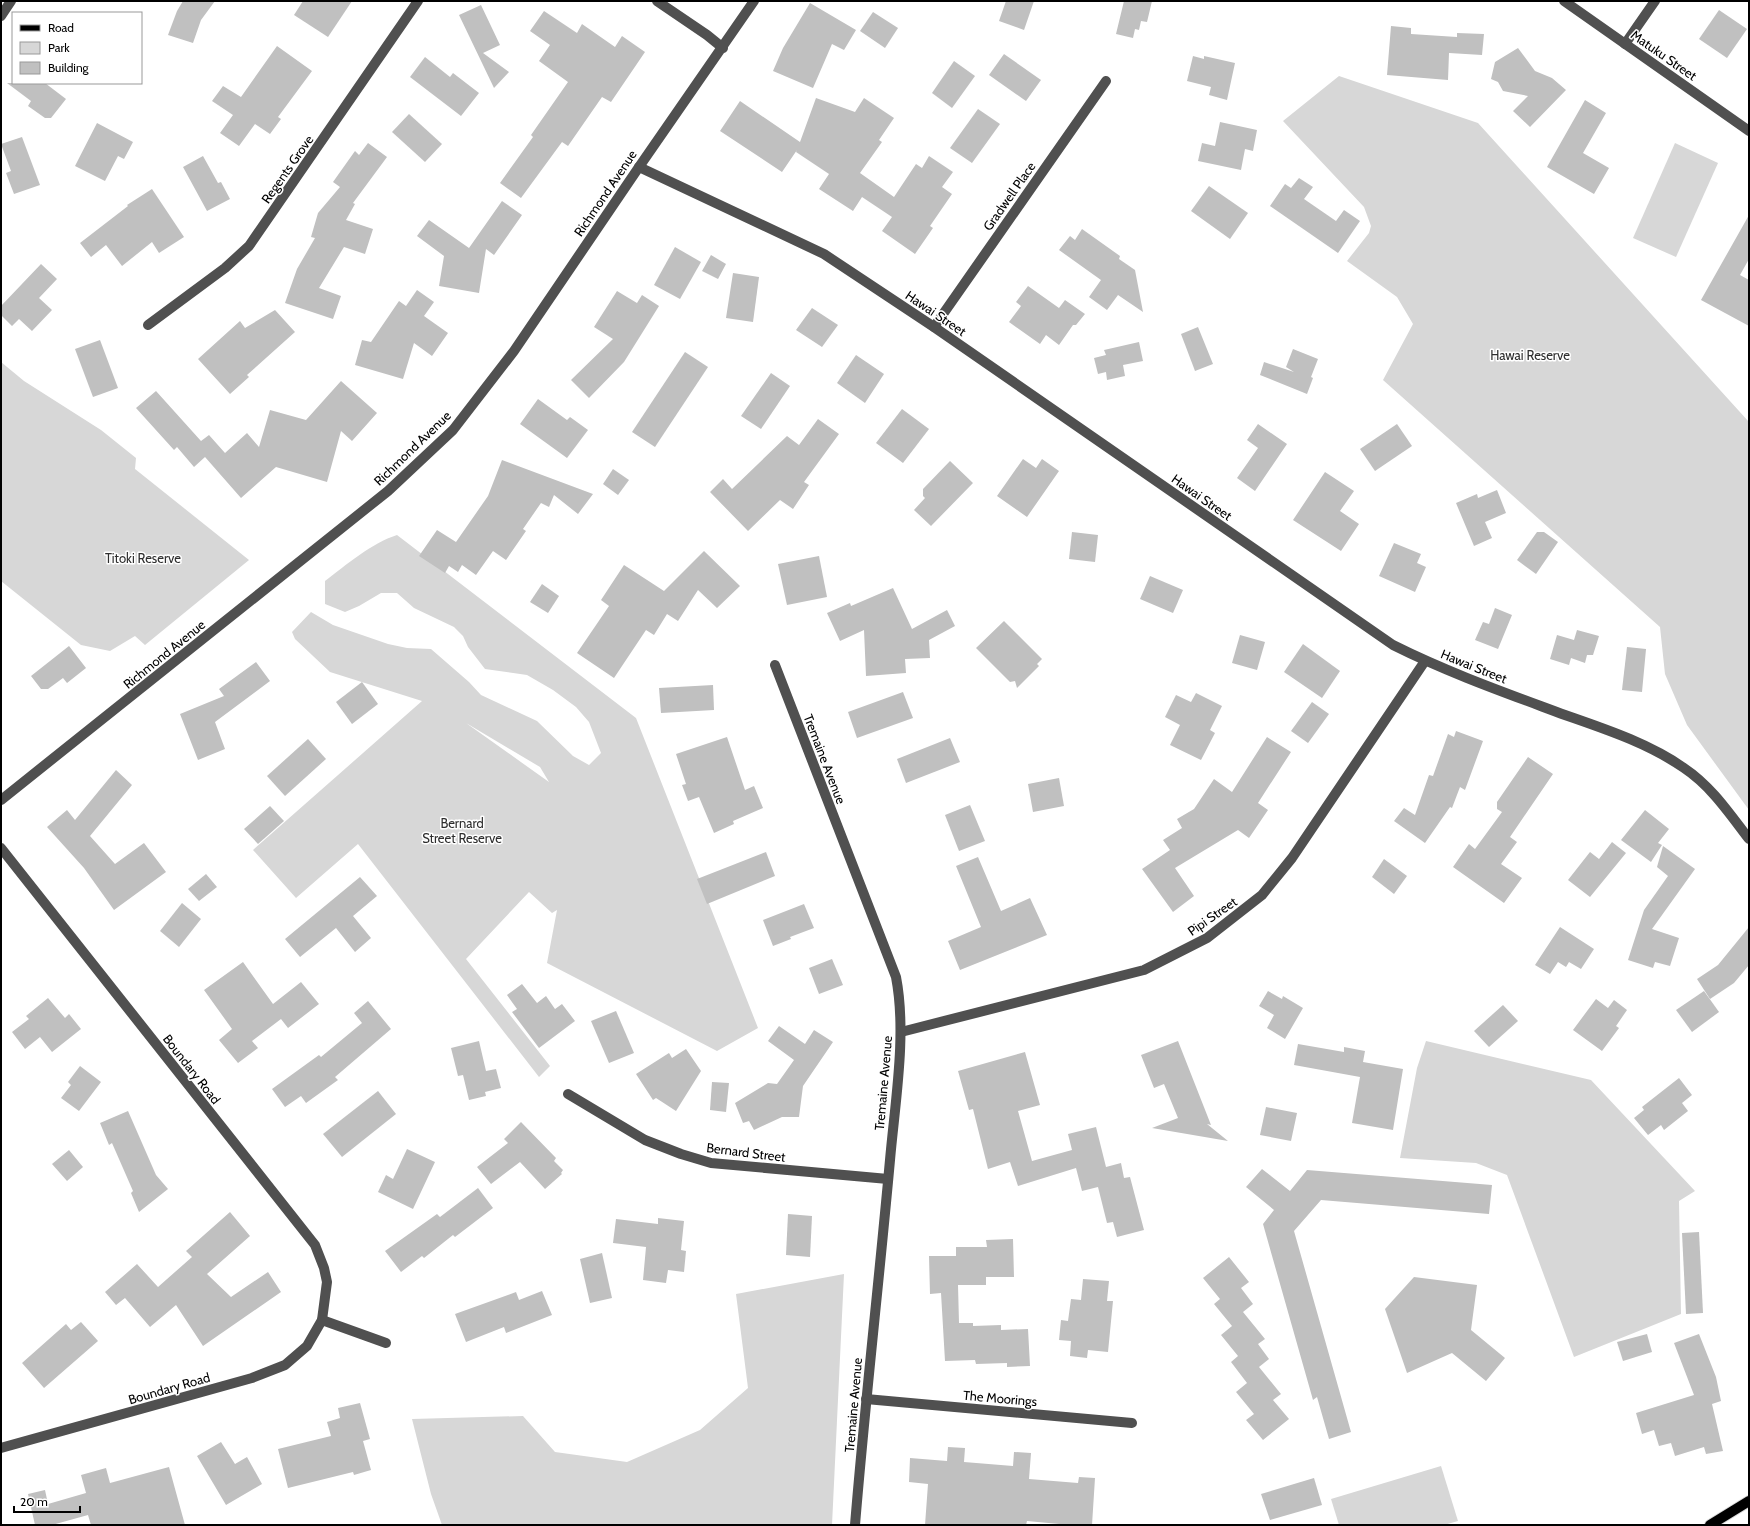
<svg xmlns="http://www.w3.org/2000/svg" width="1750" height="1526" viewBox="0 0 1750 1526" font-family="Cabin,sans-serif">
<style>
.green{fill:#d7d7d7;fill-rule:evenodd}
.building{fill:#c0c0c0}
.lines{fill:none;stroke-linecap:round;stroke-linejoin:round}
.major-casing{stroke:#dbdbdb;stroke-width:12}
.minor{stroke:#505050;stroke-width:10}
.major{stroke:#000;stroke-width:10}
.labels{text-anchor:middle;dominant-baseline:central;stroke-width:3;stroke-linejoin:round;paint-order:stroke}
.street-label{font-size:13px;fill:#000;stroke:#fff}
.park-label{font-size:13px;fill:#2e2e2e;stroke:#fff}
</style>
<rect width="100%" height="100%" fill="#fff"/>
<!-- green -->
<g class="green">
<path d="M1339,76l139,47 271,299v388l-62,-85 -22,-51 -5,-47 -277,-247 30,-56 -16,-27 -50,-36 22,-28 2,-7 -7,-19 -81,-86z"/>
<path d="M1675,143l43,20 -42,94 -43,-19z"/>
<path d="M1,362l23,19 77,49 35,28 -1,11 114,91 -104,85 -10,-9 -25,15 -29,-6 -80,-64z"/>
<path d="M397,535l239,183 122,310 -41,23 -170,-88 10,-53 -5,3 -23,-21 -63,67 84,107 -11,11 -181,-233 -62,54 -43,-48 169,-149 -92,-29 -35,-33 -3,-7 19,-20 22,13 55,19 19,4 24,1 38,33 12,13 56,26 36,35 16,9 12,-12 -12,-31 -13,-15 -23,-17 -26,-15 -42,-6 -17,-22 -5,-11 -9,-9 -40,-19 -17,-15h-16l-22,13 -14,6 -20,-8v-23c21,-16 47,-38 72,-46zM466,723l74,44 9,15z"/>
<path d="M1426,1041l165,39 104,111 -16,10 2,113 -107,43 -67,-182 -31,-12 -76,-5 17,-90z"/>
<path d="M844,1274l-12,251h-390l-11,-31 -19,-75 111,-3 32,36 72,10 73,-32 48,-42 -12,-94z"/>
<path d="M1441,1466l17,55 -14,4h-105l-8,-26z"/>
</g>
<!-- building -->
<g class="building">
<path d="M183,1h32l-14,19 -8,23 -25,-8 9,-24z"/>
<path d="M303,1h49l-24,36 -34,-22z"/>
<path d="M1006,1h28l-10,29 -25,-9z"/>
<path d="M1124,1h28l-5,21 -6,-1 -2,9 -4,-1 -2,9 -17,-4z"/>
<path d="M810,3l46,27 -12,20 -12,-6 -19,44 -40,-17 10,-23z"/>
<path d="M481,5l19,40 -17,8 26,19 -15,16 -35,-73z"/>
<path d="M1719,10l28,19 -20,29 -28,-19z"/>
<path d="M544,11l33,22 5,-9 33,23 7,-11 23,16 -34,50 -9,-5 -34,49 -6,-4 -41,56 -21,-15 33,-46 -2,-2 37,-53 -29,-21 11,-16 -20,-14z"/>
<path d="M873,12l25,16 -13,20 -25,-17z"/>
<path d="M1391,26l20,2v6l46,3v-4l27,1 -2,21 -33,-2 -1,27 -61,-5z"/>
<path d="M277,46l35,25 -34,46 3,2 -11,15 -15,-10 -16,22 -19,-13 13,-18 -21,-14 11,-15 18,11z"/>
<path d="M1518,48l17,23 17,7 14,12 -36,37 -17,-16 15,-15 -25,-5 -5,-9 -7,-3 4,-17z"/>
<path d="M1004,54l37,26 -15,21 -37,-26z"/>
<path d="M1193,56l11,3v-3l31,7 -8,37 -18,-5 2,-8 -24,-6z"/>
<path d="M425,57l25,20 3,-4 26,20 -18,23 -51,-39z"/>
<path d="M954,61l21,15 -23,32 -20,-15z"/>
<path d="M7,83h38l21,16 -15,19h-6l-17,-12 3,-5z"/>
<path d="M816,98l39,14 9,-14 30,20 -15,22 3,2 -22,31 34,24 22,-33 6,4 7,-12 24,16 -11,15 10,7 -22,32 3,2 -18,26 -33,-23 10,-14 -30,-20 -9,14 -34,-22 10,-15 -33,-22 1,-2 -15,22 -62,-41 20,-30 60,41z"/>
<path d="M1585,100l21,13 -23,40 26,15 -15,26 -47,-27z"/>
<path d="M978,109l22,15 -28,39 -22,-15z"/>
<path d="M409,114l33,30 -17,18 -33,-30z"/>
<path d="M1220,122l37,8 -4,21 -8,-2 -4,21 -43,-9 4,-18 13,3z"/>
<path d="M97,123l36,19 -9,17 -6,-3 -13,25 -30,-15z"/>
<path d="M22,137l18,48 -26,9 -8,-21 5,-2 -10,-27z"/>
<path d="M368,143l19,14 -34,46 2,1 -9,16 27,9 -8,25 -21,-7 -25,41 22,8 -8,23 -48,-16 12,-34 18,-31 -4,-1 7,-24 22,-26 -7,-5 22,-31 4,4z"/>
<path d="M203,156l15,27 3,-1 9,17 -23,12 -24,-44z"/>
<path d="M1299,178l14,9 -9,12 32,22 8,-11 16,11 -22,32 -68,-47 15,-22 6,4z"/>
<path d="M1209,186l39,27 -18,26 -39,-28z"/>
<path d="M152,189l32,48 -25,16 -7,-11 -30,24 -16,-21 -15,12 -11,-14 48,-37 -1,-1z"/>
<path d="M502,201l20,14 -28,40 -8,-6 -7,44 -40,-7 5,-30 -27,-20 12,-16 40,28z"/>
<path d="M1749,215v44l-9,16 9,5v46l-48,-26z"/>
<path d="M1082,229l38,27 -1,3 16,11 8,42 -25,-17 -11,15 -18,-13 12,-17 -42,-30 11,-14 5,4z"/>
<path d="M675,247l26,15 -21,37 -26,-14z"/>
<path d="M711,255l15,9 -8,15 -16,-8z"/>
<path d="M41,264l16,15 -18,19 13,12 -20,21 -13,-12 -7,7 -11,-11v-9z"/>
<path d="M733,273l26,4 -6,45 -27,-4z"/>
<path d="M1028,286l31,22 6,-8 20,14 -9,11h-3l-14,20 -13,-10 -6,9 -31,-22 12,-16 -5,-4z"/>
<path d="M417,290l17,12 -10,14 24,17 -16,23 -18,-13 -11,36 -48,-14 7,-25 9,2 28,-41 7,5z"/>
<path d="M617,291l20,12 5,-8 17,11 -35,56 -35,36 -18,-18 42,-41 -19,-12z"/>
<path d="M812,308l26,17 -16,22 -26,-17z"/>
<path d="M275,310l20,22 -48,43 2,2 -19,17 -32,-35 42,-38 5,7z"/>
<path d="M1198,327l15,37 -18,7 -14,-37z"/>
<path d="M100,340l18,48 -25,9 -18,-48z"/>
<path d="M1139,342l4,19 -20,4 2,11 -18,4 -1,-8 -8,2 -4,-16 12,-3 -2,-5z"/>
<path d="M1293,349l25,10 -7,18 2,1 -6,16 -47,-19 4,-13 30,10 -8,-5z"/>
<path d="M685,352l23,15 -53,80 -23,-15z"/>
<path d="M856,355l28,19 -19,29 -28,-20z"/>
<path d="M771,373l19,13 -29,43 -20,-13z"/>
<path d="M341,381l36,32 -25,28 -11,-10 -14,51 -51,-15 -35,31 -36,-41 -11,10 -17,-20 -3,3 -38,-42 20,-17 45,50 8,-6 16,18 22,-20 12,14 11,-37 36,10z"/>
<path d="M538,399l29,21 3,-3 18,13 -21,28 -47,-34z"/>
<path d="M902,409l27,20 -26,34 -27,-20z"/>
<path d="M818,419l21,15 -35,48 5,3 -16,24 -13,-9 -32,31 -38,-39 13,-13 9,10 55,-53 12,9z"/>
<path d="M1258,424l29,20 -32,47 -18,-13 21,-30 -11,-8z"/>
<path d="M1397,424l15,22 -37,25 -15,-22z"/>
<path d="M1023,459l13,9 6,-9 17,12 -32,46 -30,-21z"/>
<path d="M502,460l91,34 -15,20 -24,-19 -5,12 -8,-4 -18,26 3,2 -20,29 -13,-9 -17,24 -14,-10 -4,7 -9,-6 -4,7 -26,-17 18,-26 19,12 32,-46z"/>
<path d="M950,461l23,22 -42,43 -17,-16 11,-12 -2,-2v-7z"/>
<path d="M613,469l16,11 -11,15 -15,-11z"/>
<path d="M1325,472l29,19 -14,20 19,13 -18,27 -48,-31z"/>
<path d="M1497,490l9,23 -21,9 7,16 -18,8 -18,-43 21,-9 1,4z"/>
<path d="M1072,532l26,3 -3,27 -26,-3z"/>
<path d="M1537,532h7l14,10 -22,32 -19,-14z"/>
<path d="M1394,543l27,11 -4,9 9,4 -11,25 -36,-16z"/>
<path d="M704,551l36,35 -23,22 -19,-18 -20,31 -11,-7 -13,21 -8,-5 -32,48 -37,-25 32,-47 -8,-6 23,-35 40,26z"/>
<path d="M819,556l8,41 -40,8 -9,-41z"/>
<path d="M1150,576l33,14 -10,23 -33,-14z"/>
<path d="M542,584l17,12 -11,17 -18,-11z"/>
<path d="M893,588l19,41 35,-19 8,16 -26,14 1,18 -25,1 1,14 -40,3 -2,-46 -24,11 -13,-28 23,-10 1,3z"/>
<path d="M1495,608l17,7 -14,34 -23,-9 8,-18 6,2z"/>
<path d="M1004,621l38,38 -5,5 2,2 -22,22 -2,-7 -5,1 -34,-34z"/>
<path d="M1577,630l22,6 -6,19h-6l-2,8 -14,-5 -2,7 -19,-6 7,-24 17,5z"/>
<path d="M1240,635l25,7 -8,28 -25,-7z"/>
<path d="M1303,644l37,27 -18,27 -38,-26z"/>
<path d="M69,646l17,22 -19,15 -4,-5 -15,11h-7l-10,-13z"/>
<path d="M1627,647l19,2 -4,43 -20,-2z"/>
<path d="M256,662l14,19 -55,41 10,27 -27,11 -18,-46 44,-18 -5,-7z"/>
<path d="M362,682l16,22 -26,20 -16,-22z"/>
<path d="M713,685l1,25 -53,3 -2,-25z"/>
<path d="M903,692l10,26 -56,20 -9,-26z"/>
<path d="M1196,693l26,13 -12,24 5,3 -14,27 -31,-15 10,-20 -15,-8 11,-22 15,7z"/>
<path d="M1312,702l17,12 -21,29 -17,-12z"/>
<path d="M1456,731l27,10 -18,49 -5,-3 -8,21 -2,-1 -25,36 -31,-22 10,-13 11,7 14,-40 4,1 15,-42 6,3z"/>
<path d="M727,737l18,53 9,-4 9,22 -30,13 1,3 -20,9 -15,-36 -11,4 -6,-16 4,-1 -10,-30z"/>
<path d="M1267,737l24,15 -33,51 10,7 -19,28 -11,-8 -63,38 19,28 -21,16 -31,-43 28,-19 -7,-10 19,-12 -5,-9 17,-10 20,-30 18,13z"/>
<path d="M950,738l10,24 -54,21 -9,-24z"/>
<path d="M308,739l18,20 -41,37 -18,-20z"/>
<path d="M1528,757l25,17 -43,63 7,5 -16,22 21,14 -18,25 -51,-36 16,-23 6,5 27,-37 -5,-3v-7z"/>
<path d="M116,770l16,15 -42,51 25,28 29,-21 22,29 -52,38 -30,-42 -37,-41 20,-17 8,10z"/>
<path d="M1059,778l5,28 -31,6 -5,-28z"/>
<path d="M970,805l15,36 -26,10 -14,-36z"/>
<path d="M270,806l14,15 -26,23 -14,-15z"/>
<path d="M1645,810l24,19 -11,14 4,2 -11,17 -30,-22z"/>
<path d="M1612,842l14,11 -36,44 -22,-17 22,-28 9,7z"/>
<path d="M1663,846l32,23 -43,60 27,9 -9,28 -15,-4 -2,6 -25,-8 16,-50 24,-34 -11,-9z"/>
<path d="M766,852l9,24 -68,28 -10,-25z"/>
<path d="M978,857l23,54 29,-13 17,37 -87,35 -12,-29 33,-14 -25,-61z"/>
<path d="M1384,859l23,17 -13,18 -22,-17z"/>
<path d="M206,874l11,13 -18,14 -11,-12z"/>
<path d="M360,877l17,19 -24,20 18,22 -16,14 -19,-24 -36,29 -15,-18z"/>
<path d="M182,903l19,16 -22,28 -19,-16z"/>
<path d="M804,904l10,24 -24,9 1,2 -18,7 -10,-26z"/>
<path d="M1560,927l34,22 -13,20 -12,-7 -3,5 -8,-5 -8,12 -15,-9z"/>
<path d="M1749,927v38l-15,18 -24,16 -13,-20 21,-14z"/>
<path d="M832,959l11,26 -24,9 -10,-26z"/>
<path d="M243,962l30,42 28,-22 18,22 -31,24 -7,-9 -29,22 6,7 -20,15 -19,-23 13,-11 -28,-39z"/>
<path d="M522,984l15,19 9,-7 9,13 7,-5 13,17 -36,27 -27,-36 5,-3 -10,-14z"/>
<path d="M1268,991l14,8 1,-3 20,12 -18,31 -18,-11 7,-13 -15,-9z"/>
<path d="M1704,991l15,21 -27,20 -16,-22z"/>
<path d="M48,998l17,20 4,-4 12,15 -29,23 -12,-15 -15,12 -13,-17 17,-13 -3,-3z"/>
<path d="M1596,999l12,9 6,-8 13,10 -11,16 3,2 -17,23 -29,-21z"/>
<path d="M368,1001l23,28 -56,48 3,3 -32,23 -5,-7 -16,11 -13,-18 47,-34 2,2 41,-34 -8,-10z"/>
<path d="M1503,1005l15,16 -29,26 -15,-16z"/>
<path d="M616,1011l18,42 -25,10 -18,-42z"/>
<path d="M779,1026l26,18 9,-14 19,12 -30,44 -4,31h-17l-28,13 -5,-9 -6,2 -8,-20 33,-20 9,1 17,-24 -26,-19z"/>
<path d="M479,1041l7,30 10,-2 5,19 -16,4 1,4 -17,4 -6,-25 -5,1 -7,-28z"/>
<path d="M1178,1041l33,84 -4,-1 21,17 -76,-13 26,-10 -14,-34 -10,4 -13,-33z"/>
<path d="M1298,1044l46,8v-5l21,4 -2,11 40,7 -10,61 -41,-7 8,-46 -66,-12z"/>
<path d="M686,1049l15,22 -25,40 -20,-13 -3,2 -17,-26 33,-21 3,5z"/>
<path d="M1025,1052l15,53 -22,6 14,50 40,-11 -4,-16 28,-7 10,40 15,-4 3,15 6,-1 14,53 -27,7 -4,-15 -6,1 -9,-36 -16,4 -6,-23 -58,18 -8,-24 -22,7 -15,-60 -4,1 -11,-39z"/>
<path d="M80,1066l21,16 -22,29 -18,-13 10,-13 -3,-3z"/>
<path d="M1679,1078l13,17 -10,8 6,8 -24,19 -3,-5 -13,10 -14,-17 10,-8 -2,-3z"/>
<path d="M712,1082l17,1 -3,29 -16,-2z"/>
<path d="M378,1091l18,23 -54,43 -19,-23z"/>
<path d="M1266,1107l31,6 -6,28 -31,-6z"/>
<path d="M128,1111l28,64 12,14 -29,23 -8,-19 2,-2 -21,-48 -3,2 -9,-22z"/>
<path d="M521,1122l35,36 -2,3 9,9 -2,3 1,1 -17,15 -25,-27 -29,22 -14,-17 31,-24 -4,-4z"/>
<path d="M407,1149l28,13 -22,47 -35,-17 8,-17 7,4z"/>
<path d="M69,1150l14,17 -16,14 -15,-17z"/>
<path d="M1262,1169l28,22 17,-21 185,15 -3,29 -168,-14 -27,31 57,201 -22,7 -12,-42 -4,3 -50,-176 11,-14 -28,-23z"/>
<path d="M478,1188l15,20 -38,29 -2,-2 -29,23 -2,-2 -21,16 -16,-21 52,-37 3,3z"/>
<path d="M230,1212l20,24 -43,38 24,23 37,-25 13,20 -78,54 -27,-41 -26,22 -25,-29 -9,7 -11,-13 32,-28 21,23 34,-30 -6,-6z"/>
<path d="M788,1214l24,2 -2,41 -24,-2z"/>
<path d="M658,1218l26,3 -3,29 5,1 -2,21 -16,-2 -2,13 -23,-3 3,-33 -33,-4 3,-24 42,5z"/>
<path d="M1699,1232l4,81 -17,1 -4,-81z"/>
<path d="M1013,1239l1,38h-28v8h-28l1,38h14v3l28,-1v5l27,-1 2,37 -23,1v-4l-31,1 -1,-4 -30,1 -4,-68 -11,1 -1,-38h27v-9h31l-1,-7z"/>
<path d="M602,1253l10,45 -22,5 -10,-44z"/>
<path d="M1229,1257l20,25 -8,6 12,16 -10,8 22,27 -7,5 11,15 -10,8 22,27 -8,6 16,19 -26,21 -17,-20 8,-6 -18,-22 11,-9 -16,-21 7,-6 -17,-21 11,-9 -18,-22 6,-5 -17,-21z"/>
<path d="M1414,1277l63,8 -6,45 34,28 -19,23 -34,-28 -45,20 -22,-64z"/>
<path d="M1083,1279l26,2 -2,20h6l-5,51 -20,-2 -1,8 -17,-2 1,-15 -12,-1 2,-20 7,1 3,-22 10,1z"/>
<path d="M542,1291l10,24 -46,18 -2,-6 -38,15 -11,-28 61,-22 3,8z"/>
<path d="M81,1322l17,19 -54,47 -22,-25 44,-39 5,6z"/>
<path d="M1647,1334l5,18 -29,9 -6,-19z"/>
<path d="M1699,1334l17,43 5,24 -9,3 11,47 -17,3 -2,-7 -29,9 -4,-13 -12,3 -5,-16 -12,4 -6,-21 58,-18 -20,-52z"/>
<path d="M360,1403l10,36 -7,2 8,29 -17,5 -1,-3 -65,16 -10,-39 53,-13 -4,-14 13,-4 -2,-10z"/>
<path d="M221,1442l14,22 12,-7 15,27 -36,21 -29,-49z"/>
<path d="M948,1447l17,1 -1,14 49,4 1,-14 17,1 -2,26 49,4 1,-6 16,1 -3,47h-22l-43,-4 -1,4h-101l3,-41 -19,-2 1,-24 37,3z"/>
<path d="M169,1467l16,58h-94l-3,-10 -36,10h-17l-7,-31 17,-4 3,14 38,-11 -5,-18 25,-7 4,15z"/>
<path d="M1314,1478l8,27 -52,15 -9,-26z"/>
</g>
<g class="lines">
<defs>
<path id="major" d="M1710,1525l39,-24"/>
</defs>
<!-- major casing -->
<use href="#major" class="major-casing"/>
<!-- minor -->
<g class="minor">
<path d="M657,1l50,34 16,13"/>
<path d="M1564,1l185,130"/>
<path d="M1,16l10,-15"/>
<path d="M1625,44l30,-43"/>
<path d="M639,167l185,87 110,73 459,318c56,28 113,48 172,70 40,14 83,28 119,53 27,18 45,45 65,71"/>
<path d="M148,325l77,-57 24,-22 169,-245"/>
<path d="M934,327l172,-246"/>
<path d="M775,665l121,312c11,57 -1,125 -6,183 -11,122 -25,243 -35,365"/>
<path d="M1,800l387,-309 65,-61 61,-79 125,-184 115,-166"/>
<path d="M1,848l314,397 9,23 3,14 -5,38 -15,26 -22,19 -33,13 -251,70"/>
<path d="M901,1032l243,-62 63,-32 55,-43 30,-37 133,-197"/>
<path d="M568,1094l77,46 36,14 30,9 177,16"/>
<path d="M322,1320l64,23"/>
<path d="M866,1399l266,24"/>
</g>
<!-- major -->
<use href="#major" class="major"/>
</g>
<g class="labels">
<!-- street labels -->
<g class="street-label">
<text transform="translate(1664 55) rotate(35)">Matuku Street</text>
<text transform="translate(287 169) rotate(-55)">Regents Grove</text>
<text transform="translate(605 193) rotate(-56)">Richmond Avenue</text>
<text transform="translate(1009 196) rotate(-55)">Gradwell Place</text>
<text transform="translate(936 313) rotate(34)">Hawai Street</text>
<text transform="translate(412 448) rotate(-44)">Richmond Avenue</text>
<text transform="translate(1202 497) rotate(35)">Hawai Street</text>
<text transform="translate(164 654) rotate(-39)">Richmond Avenue</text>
<text transform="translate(1474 666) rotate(22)">Hawai Street</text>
<text transform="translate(825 759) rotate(69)">Tremaine Avenue</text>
<text transform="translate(1212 916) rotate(-35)">Pipi Street</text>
<text transform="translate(192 1069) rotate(52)">Boundary Road</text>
<text transform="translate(883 1083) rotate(-85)">Tremaine Avenue</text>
<text transform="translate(746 1152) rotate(7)">Bernard Street</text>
<text transform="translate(169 1388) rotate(-16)">Boundary Road</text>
<text transform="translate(1000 1398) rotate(5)">The Moorings</text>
<text transform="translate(853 1405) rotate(-85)">Tremaine Avenue</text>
</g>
<!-- park labels -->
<g class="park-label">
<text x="1530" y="355">Hawai Reserve</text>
<text x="143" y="558">Titoki Reserve</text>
<text x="462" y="823">Bernard<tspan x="462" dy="15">Street Reserve</tspan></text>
</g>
</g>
<!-- border -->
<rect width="1750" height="1526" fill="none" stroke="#000000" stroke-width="4"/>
<!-- legend -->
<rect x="12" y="12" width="130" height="72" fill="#ffffff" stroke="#999999"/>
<rect x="20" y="25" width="20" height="6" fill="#000000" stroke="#999999"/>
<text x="48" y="32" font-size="12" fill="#000000">Road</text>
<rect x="20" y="42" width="20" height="12" fill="#d7d7d7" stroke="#999999"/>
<text x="48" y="52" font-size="12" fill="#000000">Park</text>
<rect x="20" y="62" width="20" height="12" fill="#c0c0c0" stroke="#999999"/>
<text x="48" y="72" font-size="12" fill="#000000">Building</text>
<!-- scale -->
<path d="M14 1506v6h66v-6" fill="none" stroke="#000000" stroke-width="2"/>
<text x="20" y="1506" font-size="12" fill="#000000" stroke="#ffffff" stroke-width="3" paint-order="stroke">20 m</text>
</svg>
